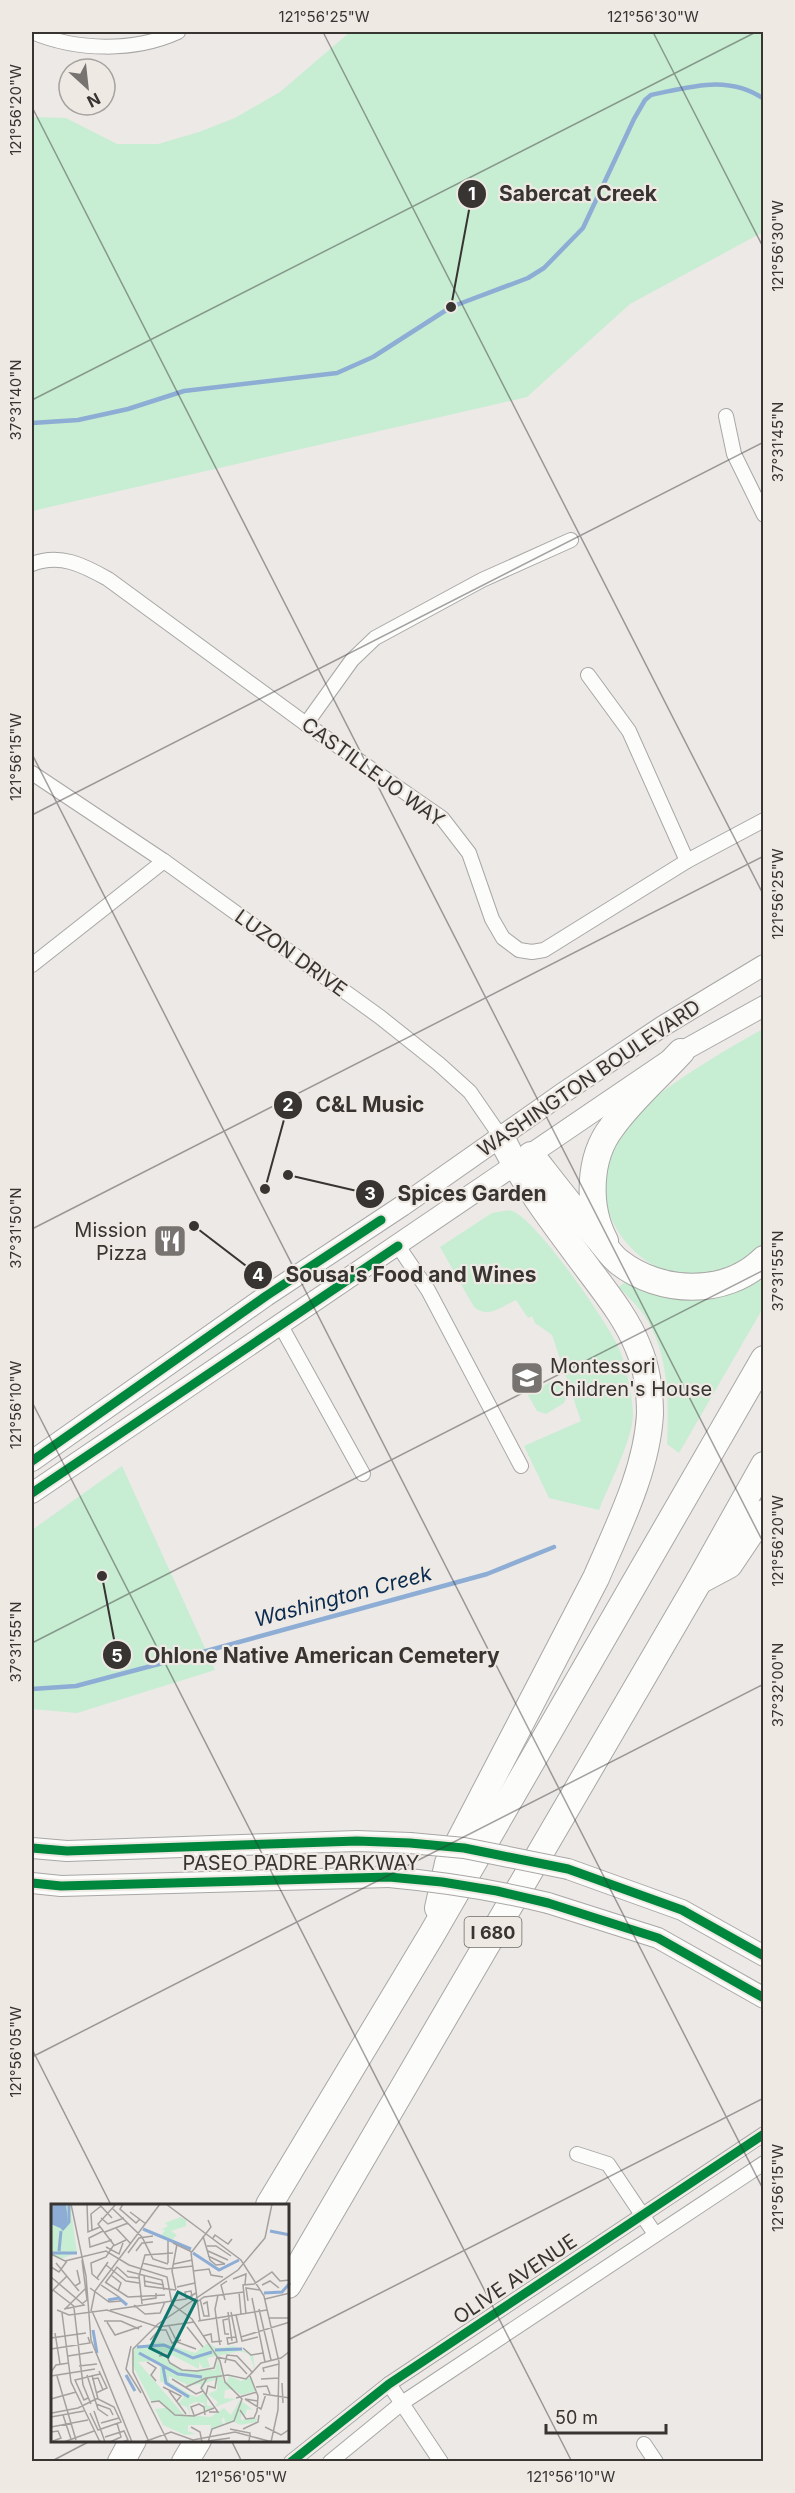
<svg xmlns="http://www.w3.org/2000/svg" width="795" height="2493" viewBox="0 0 795 2493" font-family="Inter,sans-serif">
<style>
.green{fill:#c7edd3}
.lines{fill:none;stroke-linecap:round;stroke-linejoin:round}
.stream{stroke:#8dadd5;stroke-width:4.5}
.minor-casing{stroke:#a9a7a6;stroke-width:16}
.secondary-casing{stroke:#a9a7a6;stroke-width:22}
.motorway-casing{stroke:#a9a7a6;stroke-width:28}
.minor{stroke:#fcfcfb;stroke-width:14}
.secondary{stroke:#fcfcfb;stroke-width:20}
.motorway{stroke:#fcfcfb;stroke-width:26}
.secondary-bridge-casing{stroke:#a9a7a6;stroke-width:22;stroke-linecap:butt}
.secondary-bridge{stroke:#fcfcfb;stroke-width:20}
.cycleway-casing{stroke:#efe9e4;stroke-width:13}
.cycleway{stroke:#00873e;stroke-width:9}
.ticks{fill:none;stroke:#373432;stroke-width:1.5;stroke-opacity:0.45}
.labels{text-anchor:middle;dominant-baseline:central;stroke-width:4.5;stroke-linejoin:round;paint-order:stroke}
.shield{fill:#efe9e4;stroke:#6e6a67;stroke-width:1.5}
.shield-label{font-size:18px;font-weight:bold;fill:#373432}
.street-label{font-size:20px;fill:#373432;stroke:#efe9e4}
.poi-label{font-size:20px;fill:#373432;stroke:#efe9e4;text-anchor:end}
.water-label{font-size:21px;font-style:italic;fill:#0a2c51;stroke:#efe9e4}
.inset-river{fill:none;stroke:#8dadd5;stroke-width:3}
.inset-road{fill:none;stroke:#a4a19f;stroke-width:1.5}
.view{fill:#0f766e;fill-opacity:0.15;stroke:#0f766e;stroke-width:3}
.inset-edge{fill:none;stroke:#373432;stroke-width:3}
.leader{fill:none;stroke:#373432;stroke-width:2}
.callout-dot{fill:#373432;stroke:#efe9e4;stroke-width:2}
.mark-label{font-size:18px;text-anchor:middle;font-weight:bold;fill:#fff}
.callout-label{font-size:21px;text-anchor:middle;font-weight:bold;fill:#373432;stroke:#efe9e4;stroke-width:4.5;stroke-linejoin:round;paint-order:stroke}
.neatline{fill:none;stroke:#373432;stroke-width:2}
.ticks-label{font-size:15px;text-anchor:middle;fill:#373432}
</style>
<rect width="100%" height="100%" fill="#ece9e7"/>
<!-- green -->
<g class="green">
<path d="M350,32h413v200l-133,72 -103,93 -495,114v-394l34,1 51,26h41l41,-12 36,-14 45,-26z"/>
<path d="M763,1029v218c-10,7 -30,24 -42,27 -5,1 -12,0 -18,1 -8,0 -19,2 -27,0 -57,-17 -91,-80 -61,-135 22,-40 107,-88 148,-111z"/>
<path d="M503,1211c2,0 8,-1 9,0 25,9 91,106 105,133 8,15 16,54 16,71 -1,26 -24,69 -34,95l-50,-12 -25,-52 57,-25 -29,-86 -17,-12 -3,-7 -4,2 -12,-18c-14,6 -28,19 -42,7l-34,-60 52,-34z"/>
<path d="M763,1272v36l-84,145 -12,-9c2,-43 2,-92 -23,-129 -7,-10 -17,-19 -25,-28l6,-5 19,7z"/>
<path d="M552,1381l11,4 5,8 -4,10 -18,11 -9,-3 -9,-16z"/>
<path d="M122,1466l93,204 -138,43 -45,-4v-179z"/>
</g>
<g class="lines">
<!-- stream -->
<g class="stream">
<path d="M32,423l46,-3 50,-11 56,-18 153,-18 36,-16 78,-50 77,-29 16,-10 39,-40 51,-109 11,-19 6,-5c39,-8 77,-21 113,4"/>
<path d="M32,1689l44,-3 94,-25 317,-87 67,-27"/>
</g>
<defs>
<g id="minor">
<path d="M32,32c45,19 102,20 146,0"/>
<path d="M726,416l8,38 30,61"/>
<path d="M32,564c28,-11 51,1 76,15l198,145 136,94 27,35 23,66 11,19 16,12 13,2 12,-2 143,-89 77,-41"/>
<path d="M588,675l41,56 58,130"/>
<path d="M306,724l46,-64 23,-22 107,-58 89,-40"/>
<path d="M32,773l132,88 216,156 59,47 31,28 31,45"/>
<path d="M32,965l132,-104"/>
<path d="M398,1246l30,44 93,176"/>
<path d="M281,1326l82,148"/>
<path d="M577,2154l31,10 47,70"/>
<path d="M389,2384l52,78"/>
<path d="M644,2444l12,18"/>
<path d="M291,2462l98,-78 375,-250"/>
<path d="M330,2462l72,-59 362,-240"/>
</g>
<g id="secondary">
<path d="M32,1461l234,-165 136,-90 161,-113 100,-67 101,-61"/>
<path d="M32,1493l649,-441 83,-46"/>
<path d="M32,1848l35,3 290,-10 53,2"/>
<path d="M568,1869l114,41 82,46"/>
<path d="M32,1883l29,3 328,-9"/>
<path d="M548,1903l110,35 106,60"/>
</g>
<g id="motorway">
<path d="M531,1155c22,28 43,56 67,83 7,8 13,18 21,24 41,32 106,35 145,-3"/>
<path d="M605,1241c-18,-34 -17,-83 7,-114 19,-27 46,-50 69,-75"/>
<path d="M699,1581l30,-16 35,-52"/>
<path d="M438,1908l10,-45 148,-285c22,-51 51,-108 54,-164 0,-23 -3,-46 -12,-67 -11,-28 -31,-53 -49,-77 -32,-43 -65,-85 -88,-133"/>
<path d="M269,2205l163,-271 332,-575"/>
<path d="M288,2285l411,-704 65,-116"/>
<path d="M121,2462l12,-22"/>
<path d="M185,2462l13,-22"/>
</g>
</defs>
<!-- minor casing -->
<use href="#minor" class="minor-casing"/>
<!-- secondary casing -->
<use href="#secondary" class="secondary-casing"/>
<!-- motorway casing -->
<use href="#motorway" class="motorway-casing"/>
<!-- minor -->
<use href="#minor" class="minor"/>
<!-- secondary -->
<use href="#secondary" class="secondary"/>
<!-- motorway -->
<use href="#motorway" class="motorway"/>
<defs>
<g id="secondary-bridge">
<path d="M410,1843l54,5 104,21"/>
<path d="M389,1877c54,5 106,13 159,26"/>
</g>
</defs>
<!-- secondary-bridge casing -->
<use href="#secondary-bridge" class="secondary-bridge-casing"/>
<!-- secondary-bridge -->
<use href="#secondary-bridge" class="secondary-bridge"/>
<defs>
<g id="cycleway">
<path d="M32,1461l234,-165 115,-76"/>
<path d="M32,1493l366,-247"/>
<path d="M32,1848l35,3 290,-10 53,2 54,5 104,21 114,41 82,46"/>
<path d="M32,1883l29,3 328,-9 53,5 55,9 51,12 110,35 106,60"/>
<path d="M291,2462l98,-78 375,-250"/>
</g>
</defs>
<!-- cycleway casing -->
<use href="#cycleway" class="cycleway-casing"/>
<!-- cycleway -->
<use href="#cycleway" class="cycleway"/>
</g>
<!-- ticks -->
<path class="ticks" d="M323,32l441,864M653,32l111,217M32,107l732,1437M32,400l724,-368M32,754l732,1437M32,815l732,-373M32,1229l732,-373M32,1402l540,1060M32,1643l732,-373M32,2049l79,156M32,2057l732,-373M288,2340l476,-242M231,2440l11,22M50,2462l42,-22"/>
<!-- icons -->
<defs>
<symbol id="restaurant-square" viewBox="-11 -11 22 22"><rect x="-9" y="-9" width="18" height="18" rx="4" fill="#767371" stroke="#efe9e4"/><path d="M-5-6h1v4h1v-4h1v4h1v-4h1v5L-1.5 .5V6h-2V.5L-5-1ZM5-6V6H3V1.5H1.5Q1.5-4 5-6Z" fill="#fff"/></symbol>
<symbol id="school-square" viewBox="-11 -11 22 22"><rect x="-9" y="-9" width="18" height="18" rx="4" fill="#767371" stroke="#efe9e4"/><path d="M0-5L7-2L0 1L-7-2ZM-4 1L0 2.5L4 1V4Q0 6-4 4Z" fill="#fff"/></symbol>
</defs>
<g fill-rule="evenodd">
<use href="#restaurant-square" x="151" y="1222" width="38" height="38"/>
<use href="#school-square" x="508" y="1359" width="38" height="38"/>
</g>
<g class="labels">
<!-- shield labels -->
<rect class="shield" x="464.5" y="1917" width="57" height="30" rx="4.5"/>
<g class="shield-label">
<text x="493" y="1932">I 680</text>
</g>
<!-- street labels -->
<g class="street-label">
<text transform="translate(373 772) rotate(36)">CASTILLEJO WAY</text>
<text transform="translate(291 953) rotate(36)">LUZON DRIVE</text>
<text transform="translate(589 1078) rotate(-34)">WASHINGTON BOULEVARD</text>
<text x="301" y="1863">PASEO PADRE PARKWAY</text>
<text transform="translate(515 2279) rotate(-34)">OLIVE AVENUE</text>
</g>
<!-- poi labels -->
<g class="poi-label">
<text x="147" y="1230">Mission<tspan x="147" dy="23">Pizza</tspan></text>
<text x="550" y="1366" text-anchor="start">Montessori<tspan x="550" dy="23">Children's House</tspan></text>
</g>
<!-- water labels -->
<g class="water-label">
<text transform="translate(343 1596) rotate(-15)">Washington Creek</text>
</g>
</g>
<!-- overview -->
<g transform="translate(51 2204)">
<rect width="238" height="238" fill="#ece9e7"/>
<path d="M0,0h19l7,49 -17,6 -9,-7zM130,13l5,3v6l-15,5 6,4 -4,4 -12,-3 4,-6h-4l7,-4 -3,-3zM109,138l35,11 13,-10 9,5 17,-2 19,9 2,15 -6,-16 -9,-3 -33,7 3,9 -7,1 -4,-6v7l-33,-17 -8,1 23,17h34l3,-11 5,21 12,9 -10,1 -1,8 12,1 -21,8 3,-5 -10,-8 9,-4v-11l-12,4 -2,6 -3,-5 -12,1 -19,-9v6l22,13 6,2 7,-4 3,5v7l5,2 -6,5 -2,-9 -9,-1 -6,3 1,10 -3,-8 -9,-3 6,-7 -3,-5 -21,-11v-15l-7,-5 -15,1 46,53 27,2 13,-9 7,7 9,-15 13,10 -6,-1 -2,7 -4,-3v7l16,-2 -1,4 -16,3 -7,-4 -7,4 -2,-8 -3,3 3,5 -14,5 1,-5h-23v6l8,3 -11,1 -22,-10 -8,-16 11,-1 -7,-7h-8l-19,-37 3,-17zM178,172l12,5 10,-4 5,14 -15,4 -15,-12z" fill="#c7edd3"/>
<path d="M0,0h15l2,17 -6,8 -11,-5z" fill="#8dadd5"/>
<path class="inset-river" d="M92,25l48,20M11,26l7,-8v-18M219,27l20,4M8,47l2,-20M1,49h25M142,49l26,17 20,-10M213,89l18,-1 8,-9M57,96l11,-2 8,7M42,126l4,23M86,143l27,-2 29,13 19,-6M164,146l27,-1M88,149l39,21 24,3M112,163l3,16 23,14M75,171l9,16"/>
<path class="inset-road" d="M20,0l15,72 5,64 41,102M36,0l1,28 12,-5M48,0l13,14M72,0l-3,5 16,14 4,-4M115,0l75,56 23,36 15,66 -1,48 -7,32M61,4l30,29 11,22 15,5M79,8l16,12M50,14l7,6 16,-6M65,24l15,16M41,26l-1,-16 10,-8M52,27l-14,7 1,9 22,-7M54,28l23,-9M152,32l7,24 6,5 9,-1M162,34l2,-3 13,9 4,-5M122,39l19,9M63,41l-16,-21 18,-20M156,42h9l15,10M55,43l13,7 4,-11M85,47l6,-8 11,-1M157,47l20,9M77,49l11,-15 14,-2M0,50l14,7 41,-10 23,14 38,12 5,27 20,15 28,42 5,21 17,17 -8,22 -22,8 -4,13M157,52l17,8M31,56l5,40 -4,3M5,59l23,28M91,59l25,6 26,-3M117,59v-22M123,60l18,-4M55,61l20,16 13,2M0,63l8,5 8,-11M76,67l35,9 2,10M142,67l16,-2 2,6 12,2M60,71l10,8 -3,8M93,71l1,11 31,4M0,73l33,28 -20,4M46,74l11,-16M182,75l13,-5 -1,10M48,76l-7,-6 -1,-11 15,-6 7,-11 13,-6M93,77l20,4M54,78l23,15M55,78l11,-15 11,10 11,1M50,81l18,12M211,81l8,-4 9,7M24,82l5,-3 -3,-13M126,83l18,-4M39,84l19,14 12,-1M2,86l22,17M125,86l-4,-19 5,-27M0,88l16,-16M188,88l2,22M167,91l-3,14 5,36M77,93l37,-2M135,94l-1,-6 6,-1 1,6M201,94l13,64M149,95l4,17h5l-2,-14 -4,2M214,95l25,-6M91,96l14,-2v-5M174,96l-4,-15 6,-4M197,97l-2,-13 14,2M146,98l7,-5 40,-5M91,100l-3,-28 6,-21 28,-2M83,101l11,9 15,-1 5,-11M23,104l9,77 8,19M14,105l21,-21M208,105l12,51M6,106l12,5 38,-5 51,17 36,-5M59,106l76,-11 10,-6M40,107l4,-20 65,-87M41,107l57,131M177,108l4,29M180,108l6,30 -9,2 -1,-6 9,-1M11,109l9,69 29,60M195,110l-3,-29 11,-1 18,-12 8,9 10,-1M185,111l6,26 16,-4M218,114h21M177,115l-5,1 2,14h4M53,117h17l18,8M147,117l69,-11M149,117l-9,-68 20,-26 -3,-7M56,118l8,13 27,-9M118,122l8,16 19,7M136,123l16,20M4,129l5,31M152,132l8,-2 1,8 10,-1M190,133l49,-15M0,134l35,-5M99,136l9,-10h7l6,13 9,-3M80,142l-5,23 15,24M192,144l8,7 12,-2M0,145l39,-6 -2,-6M17,152l25,-4M108,152l7,-1 4,8 12,7 15,1 17,-3 3,-11M166,153l18,4 12,13M96,158l9,6 -5,7 5,6M174,159l2,-8 10,1 16,17M28,162l18,-2M0,168l5,-7 13,-2M213,168l-1,-4 16,-4M19,169l25,-4M36,171l11,34 10,7M0,172l19,-3M6,172l19,64M41,175l6,-1 5,12M121,175l24,15 7,-3M210,175l18,-1M231,179l1,20M112,183l18,9 -5,6M135,183l20,-9M205,183l11,-1 3,8M118,187l17,23M45,189l11,-5 -8,-17M212,190l27,4M155,191l2,-9 7,2 2,-12M37,194l-4,2 -9,-20 25,-6M185,194l21,-6M0,195l25,-7M207,197l-13,-2 16,10 5,-15M100,198l8,-1 16,14 19,1 20,-8M45,200l14,5 3,6M189,206l6,9 8,-1 3,-7 1,-15 -8,-20M43,207l11,31M158,208h9l-17,-24 6,-10 21,-3 18,4 15,-16 20,-5 9,-7M1,209l26,-5 20,-10M39,209l8,17 23,-8 -7,-15 -16,-8 -6,-24M12,211l8,24M143,211l-3,-8 8,-3 5,3 1,8M0,213l33,-6M50,219l18,-5M0,223l37,-7M140,223l9,5 2,10M214,223l16,8 9,-6M179,225l20,4 -1,9M192,225l15,-7 1,-7M0,228l7,-1 3,7 -8,3M54,233l19,-6 4,9 -6,2M157,237l22,-3M13,238l30,-11M59,238l11,-5 -4,-14M93,238l27,-10 22,8 42,-8 37,10M117,238l-35,-70v-23l25,-25 80,-54 27,-32 7,-34"/>
<path class="view" d="M127,88l18,9 -28,56 -18,-9z"/>
<rect width="238" height="238" class="inset-edge"/>
</g>
<!-- callouts -->
<path class="leader" d="M451 307L472 194M265 1189L288 1105M288 1175L370 1194M194 1226L258 1275M102 1576L117 1655"/>
<g class="callout-dot">
<circle cx="451" cy="307" r="6"/>
<circle cx="265" cy="1189" r="6"/>
<circle cx="288" cy="1175" r="6"/>
<circle cx="194" cy="1226" r="6"/>
<circle cx="102" cy="1576" r="6"/>
<circle cx="472" cy="194" r="15"/>
<circle cx="288" cy="1105" r="15"/>
<circle cx="370" cy="1194" r="15"/>
<circle cx="258" cy="1275" r="15"/>
<circle cx="117" cy="1655" r="15"/>
</g>
<g class="mark-label">
<text x="472" y="200">1</text>
<text x="288" y="1111">2</text>
<text x="370" y="1200">3</text>
<text x="258" y="1281">4</text>
<text x="117" y="1662">5</text>
</g>
<g class="callout-label">
<text x="578" y="201">Sabercat Creek</text>
<text x="370" y="1112">C&amp;L Music</text>
<text x="472" y="1201">Spices Garden</text>
<text x="411" y="1282">Sousa's Food and Wines</text>
<text x="322" y="1663">Ohlone Native American Cemetery</text>
</g>
<!-- border -->
<rect width="795" height="2493" fill="none" stroke="#efe9e4" stroke-width="66"/>
<!-- north arrow -->
<g transform="translate(87 87) rotate(153)"><circle r="28" fill="#efe9e4" stroke="#a5a19d" stroke-width="1.5"/>
<path d="M0-4.5L10 22L0 15L-10 22Z" fill="#767371"/>
<text y="-9" font-size="16" font-weight="bold" text-anchor="middle" fill="#373432">N</text>
</g>
<!-- scale -->
<path d="M546 2424v9h120v-9" fill="none" stroke="#373432" stroke-width="3"/>
<text x="555" y="2424" font-size="18" fill="#373432" stroke="#efe9e4" stroke-width="4.5" paint-order="stroke">50 m</text>
<rect x="33" y="33" width="729" height="2427" class="neatline"/>
<g class="ticks-label">
<text x="324" y="22">121°56'25"W</text>
<text x="653" y="22">121°56'30"W</text>
<text transform="translate(16 110) rotate(-90)" y="5">121°56'20"W</text>
<text transform="translate(778 246) rotate(-90)" y="5">121°56'30"W</text>
<text transform="translate(16 400) rotate(-90)" y="5">37°31'40"N</text>
<text transform="translate(778 442) rotate(-90)" y="5">37°31'45"N</text>
<text transform="translate(16 757) rotate(-90)" y="5">121°56'15"W</text>
<text transform="translate(778 894) rotate(-90)" y="5">121°56'25"W</text>
<text transform="translate(16 1228) rotate(-90)" y="5">37°31'50"N</text>
<text transform="translate(778 1271) rotate(-90)" y="5">37°31'55"N</text>
<text transform="translate(16 1405) rotate(-90)" y="5">121°56'10"W</text>
<text transform="translate(778 1541) rotate(-90)" y="5">121°56'20"W</text>
<text transform="translate(16 1642) rotate(-90)" y="5">37°31'55"N</text>
<text transform="translate(778 1685) rotate(-90)" y="5">37°32'00"N</text>
<text transform="translate(16 2052) rotate(-90)" y="5">121°56'05"W</text>
<text transform="translate(778 2188) rotate(-90)" y="5">121°56'15"W</text>
<text x="241" y="2482">121°56'05"W</text>
<text x="571" y="2482">121°56'10"W</text>
</g>
</svg>
